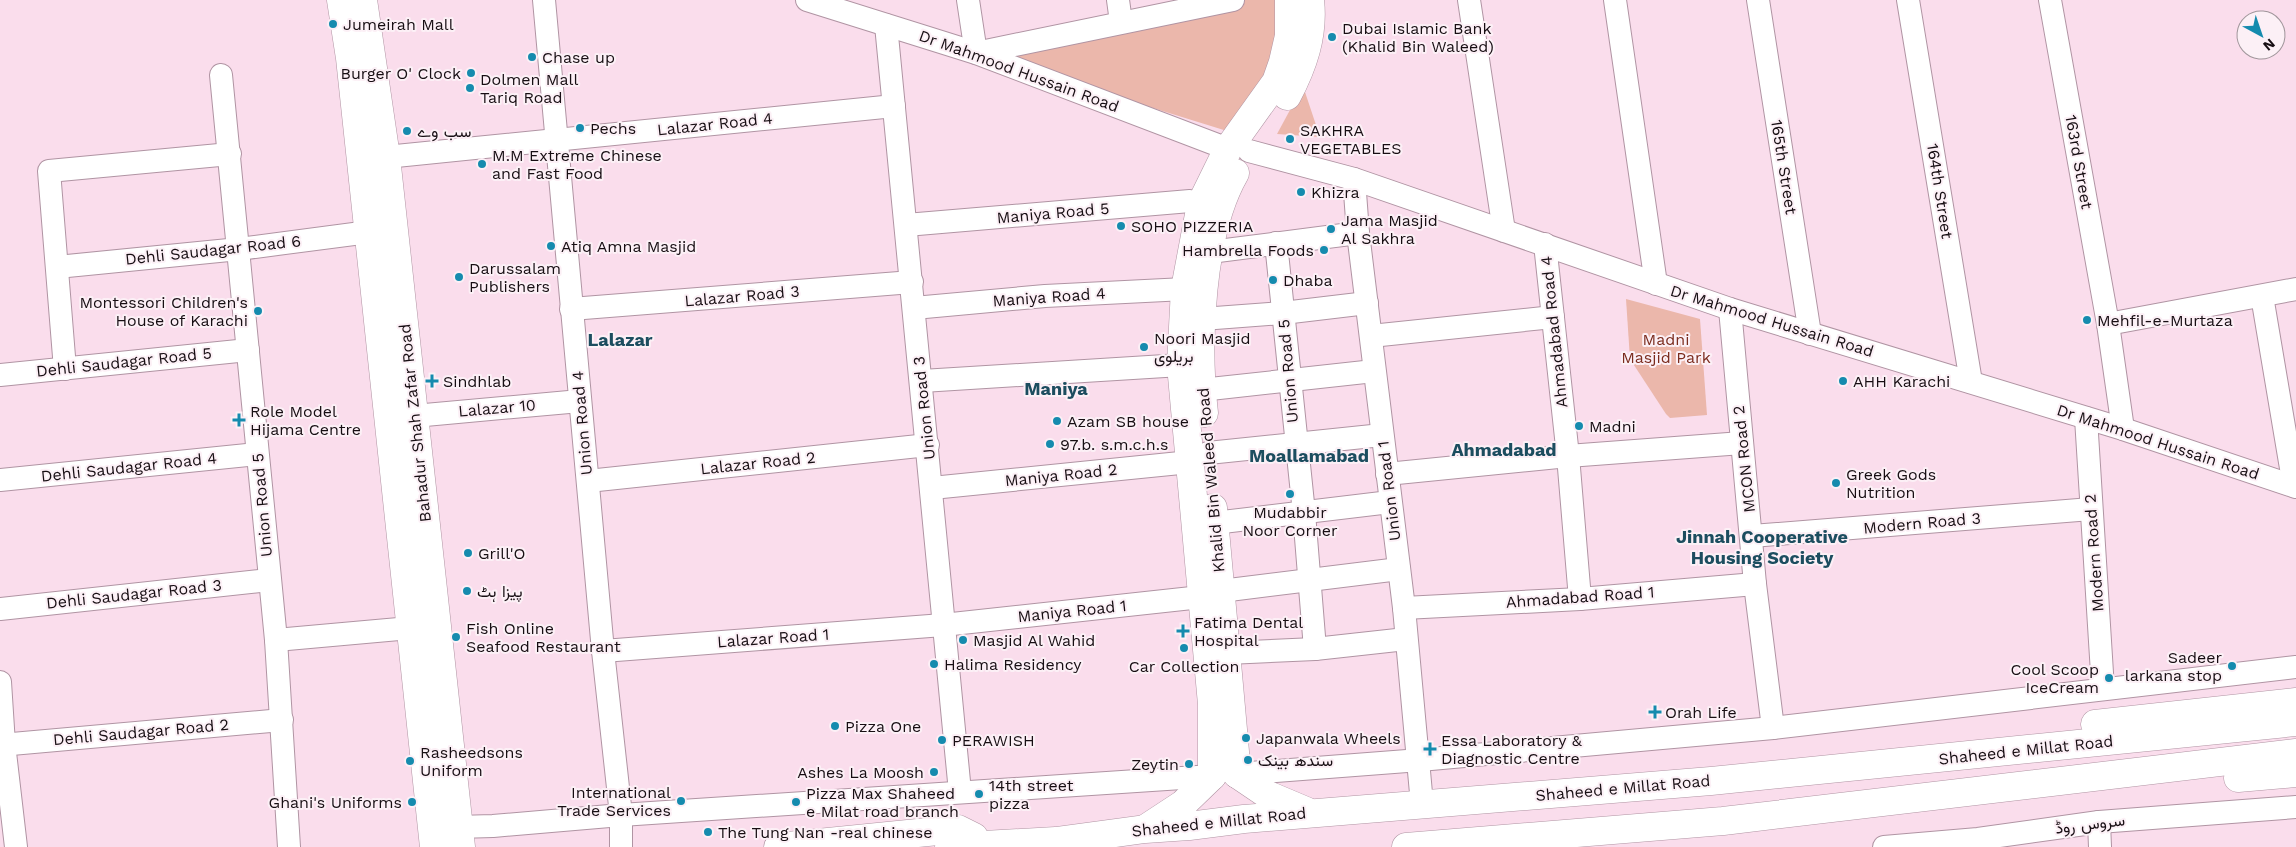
<svg xmlns="http://www.w3.org/2000/svg" width="2296" height="847" viewBox="0 0 2296 847" font-family="'Work Sans',Vazirmatn,sans-serif">
<style>
.green{fill:#ebb7ab}
.lines{fill:none;stroke-linecap:round;stroke-linejoin:round}
.minor-casing{stroke:#b094a3;stroke-width:24}
.major-casing{stroke:#b094a3;stroke-width:29}
.minor{stroke:#fff;stroke-width:22}
.major{stroke:#fff;stroke-width:28}
.poi-dot{fill:#158bae;stroke:#fcf0f6;stroke-width:2}
.labels{text-anchor:middle;dominant-baseline:central;stroke-width:4;stroke-linejoin:round;paint-order:stroke}
.poi-label{font-size:16px;fill:#170e13;stroke:#fcf0f6;text-anchor:start}
.street-label{font-size:16px;fill:#170e13;stroke:#fcf0f6}
.park-label{font-size:16px;fill:#7b2c1e;stroke:#fcf0f6}
.neighbourhood-label{font-size:18px;font-weight:bold;fill:#1c4d5f;stroke:#fcf0f6}
</style>
<rect width="100%" height="100%" fill="#faddec"/>
<!-- green -->
<g class="green">
<path d="M1227,0h54l-7,50 -9,24 -38,57 -251,-78z"/>
<path d="M1303,86l17,51 -43,-3z"/>
<path d="M1626,299l74,20 7,96 -37,3 -4,-4 -36,-55z"/>
</g>
<g class="lines">
<defs>
<g id="minor">
<path d="M544,0l59,651 18,164v32"/>
<path d="M807,0l169,53 252,96"/>
<path d="M968,0l8,53 257,-53"/>
<path d="M1118,0l3,22"/>
<path d="M1469,0l35,231"/>
<path d="M1615,0l41,284"/>
<path d="M1758,0l52,334"/>
<path d="M1908,0l63,382"/>
<path d="M2050,0l58,324 15,105"/>
<path d="M886,25l74,767"/>
<path d="M221,75l55,565 13,207"/>
<path d="M1249,151l105,28 376,130 393,120 173,58"/>
<path d="M386,157l508,-51"/>
<path d="M1354,179l4,54 46,375 18,196"/>
<path d="M906,225l284,-24 11,3"/>
<path d="M1276,243l28,270 11,136"/>
<path d="M1545,244l23,212 12,143"/>
<path d="M1210,252l148,-19"/>
<path d="M57,267l182,-18 130,-17"/>
<path d="M2262,296l32,190"/>
<path d="M914,308l131,-12 140,-7"/>
<path d="M571,309l341,-27"/>
<path d="M1730,309l25,275 18,144"/>
<path d="M1202,319l81,-6 84,-10"/>
<path d="M2108,324l188,-35"/>
<path d="M1371,336l182,-19"/>
<path d="M65,369l-16,-198 181,-17"/>
<path d="M0,375l248,-25"/>
<path d="M922,381l259,-16"/>
<path d="M1201,390l173,-19"/>
<path d="M414,416l166,-15"/>
<path d="M2086,418l17,271"/>
<path d="M1208,453l174,-18"/>
<path d="M1387,474l181,-18 174,-13"/>
<path d="M0,480l257,-26"/>
<path d="M588,481l340,-36"/>
<path d="M932,488l258,-26"/>
<path d="M1214,523l176,-21"/>
<path d="M1752,536l339,-27"/>
<path d="M1221,591l178,-22"/>
<path d="M1404,608l176,-9 175,-15"/>
<path d="M0,609l269,-29"/>
<path d="M276,640l134,-12"/>
<path d="M603,651l340,-26 258,-28"/>
<path d="M1227,653l88,-4 91,-10"/>
<path d="M0,682l4,62 12,103"/>
<path d="M0,745l282,-25"/>
<path d="M1237,774l183,-14 353,-32 523,-61"/>
<path d="M2099,822l1,25"/>
<path d="M457,827l36,-1 128,-11 591,-39"/>
<path d="M1884,847l94,-8 121,-17 197,-15"/>
</g>
<g id="major">
<path d="M341,0l9,58 84,789"/>
<path d="M363,0l23,157 75,690"/>
<path d="M1287,96c16,-30 27,-61 23,-96"/>
<path d="M1204,413c-8,-69 -4,-179 31,-240"/>
<path d="M1213,508l24,266"/>
<path d="M2095,724l201,-22"/>
<path d="M1237,774l31,21 38,16"/>
<path d="M1212,776v-72l-31,-339 4,-76 16,-85 27,-55 48,-67 7,-20 6,-26v-36"/>
<path d="M2238,778l58,-5"/>
<path d="M1148,827l35,-23 29,-28"/>
<path d="M778,847l180,-18 16,8"/>
<path d="M949,847l107,-6 89,-12 44,-3 55,-7 467,-38 585,-59"/>
<path d="M1406,847l317,-26 573,-68"/>
</g>
</defs>
<!-- minor casing -->
<use href="#minor" class="minor-casing"/>
<!-- major casing -->
<use href="#major" class="major-casing"/>
<!-- minor -->
<use href="#minor" class="minor"/>
<!-- major -->
<use href="#major" class="major"/>
</g>
<!-- markers -->
<g class="poi-dot">
<circle cx="333" cy="24" r="5"/>
<circle cx="1332" cy="37" r="5"/>
<circle cx="532" cy="57" r="5"/>
<circle cx="471" cy="73" r="5"/>
<circle cx="470" cy="88" r="5"/>
<circle cx="580" cy="128" r="5"/>
<circle cx="407" cy="131" r="5"/>
<circle cx="1290" cy="139" r="5"/>
<circle cx="482" cy="164" r="5"/>
<circle cx="1301" cy="192" r="5"/>
<circle cx="1121" cy="226" r="5"/>
<circle cx="1331" cy="229" r="5"/>
<circle cx="551" cy="246" r="5"/>
<circle cx="1324" cy="250" r="5"/>
<circle cx="459" cy="277" r="5"/>
<circle cx="1273" cy="280" r="5"/>
<circle cx="258" cy="311" r="5"/>
<circle cx="2087" cy="320" r="5"/>
<circle cx="1144" cy="347" r="5"/>
<path d="M429.5 373.5h5v5h5v5h-5v5h-5v-5h-5v-5h5z"/>
<circle cx="1843" cy="381" r="5"/>
<path d="M236.5 412.5h5v5h5v5h-5v5h-5v-5h-5v-5h5z"/>
<circle cx="1057" cy="421" r="5"/>
<circle cx="1579" cy="426" r="5"/>
<circle cx="1050" cy="444" r="5"/>
<circle cx="1836" cy="483" r="5"/>
<circle cx="1290" cy="494" r="5"/>
<circle cx="468" cy="553" r="5"/>
<circle cx="467" cy="591" r="5"/>
<path d="M1180.5 623.5h5v5h5v5h-5v5h-5v-5h-5v-5h5z"/>
<circle cx="456" cy="637" r="5"/>
<circle cx="963" cy="640" r="5"/>
<circle cx="1184" cy="648" r="5"/>
<circle cx="934" cy="664" r="5"/>
<circle cx="2232" cy="666" r="5"/>
<circle cx="2109" cy="678" r="5"/>
<path d="M1652.5 704.5h5v5h5v5h-5v5h-5v-5h-5v-5h5z"/>
<circle cx="835" cy="726" r="5"/>
<circle cx="1246" cy="738" r="5"/>
<circle cx="942" cy="740" r="5"/>
<path d="M1427.5 741.5h5v5h5v5h-5v5h-5v-5h-5v-5h5z"/>
<circle cx="1248" cy="760" r="5"/>
<circle cx="410" cy="761" r="5"/>
<circle cx="1189" cy="764" r="5"/>
<circle cx="934" cy="772" r="5"/>
<circle cx="979" cy="794" r="5"/>
<circle cx="681" cy="801" r="5"/>
<circle cx="412" cy="802" r="5"/>
<circle cx="796" cy="802" r="5"/>
<circle cx="708" cy="832" r="5"/>
</g>
<g class="labels">
<!-- poi labels -->
<g class="poi-label">
<text x="343" y="24">Jumeirah Mall</text>
<text x="1342" y="28">Dubai Islamic Bank<tspan x="1342" dy="18">(Khalid Bin Waleed)</tspan></text>
<text x="542" y="57">Chase up</text>
<text x="461" y="73" text-anchor="end">Burger O' Clock</text>
<text x="480" y="79">Dolmen Mall<tspan x="480" dy="18">Tariq Road</tspan></text>
<text x="590" y="128">Pechs</text>
<text x="1300" y="130">SAKHRA<tspan x="1300" dy="18">VEGETABLES</tspan></text>
<text x="417" y="131">سب وے</text>
<text x="492" y="155">M.M Extreme Chinese<tspan x="492" dy="18">and Fast Food</tspan></text>
<text x="1311" y="192">Khizra</text>
<text x="1341" y="220">Jama Masjid<tspan x="1341" dy="18">Al Sakhra</tspan></text>
<text x="1131" y="226">SOHO PIZZERIA</text>
<text x="561" y="246">Atiq Amna Masjid</text>
<text x="1314" y="250" text-anchor="end">Hambrella Foods</text>
<text x="469" y="268">Darussalam<tspan x="469" dy="18">Publishers</tspan></text>
<text x="1283" y="280">Dhaba</text>
<text x="248" y="302" text-anchor="end">Montessori Children's<tspan x="248" dy="18">House of Karachi</tspan></text>
<text x="2097" y="320">Mehfil-e-Murtaza</text>
<text x="1154" y="338">Noori Masjid<tspan x="1154" dy="18">بریلوی</tspan></text>
<text x="443" y="381">Sindhlab</text>
<text x="1853" y="381">AHH Karachi</text>
<text x="250" y="411">Role Model<tspan x="250" dy="18">Hijama Centre</tspan></text>
<text x="1067" y="421">Azam SB house</text>
<text x="1589" y="426">Madni</text>
<text x="1060" y="444">97.b. s.m.c.h.s</text>
<text x="1846" y="474">Greek Gods<tspan x="1846" dy="18">Nutrition</tspan></text>
<text x="1290" y="512" text-anchor="middle">Mudabbir<tspan x="1290" dy="18">Noor Corner</tspan></text>
<text x="478" y="553">Grill'O</text>
<text x="477" y="591">پیزا ہٹ</text>
<text x="1194" y="622">Fatima Dental<tspan x="1194" dy="18">Hospital</tspan></text>
<text x="466" y="628">Fish Online<tspan x="466" dy="18">Seafood Restaurant</tspan></text>
<text x="973" y="640">Masjid Al Wahid</text>
<text x="2222" y="657" text-anchor="end">Sadeer<tspan x="2222" dy="18">larkana stop</tspan></text>
<text x="944" y="664">Halima Residency</text>
<text x="1184" y="666" text-anchor="middle">Car Collection</text>
<text x="2099" y="669" text-anchor="end">Cool Scoop<tspan x="2099" dy="18">IceCream</tspan></text>
<text x="1665" y="712">Orah Life</text>
<text x="845" y="726">Pizza One</text>
<text x="1256" y="738">Japanwala Wheels</text>
<text x="952" y="740">PERAWISH</text>
<text x="1441" y="740">Essa Laboratory &amp;<tspan x="1441" dy="18">Diagnostic Centre</tspan></text>
<text x="420" y="752">Rasheedsons<tspan x="420" dy="18">Uniform</tspan></text>
<text x="1258" y="760">سندھ بینک</text>
<text x="1179" y="764" text-anchor="end">Zeytin</text>
<text x="924" y="772" text-anchor="end">Ashes La Moosh</text>
<text x="989" y="785">14th street<tspan x="989" dy="18">pizza</tspan></text>
<text x="671" y="792" text-anchor="end">International<tspan x="671" dy="18">Trade Services</tspan></text>
<text x="806" y="793">Pizza Max Shaheed<tspan x="806" dy="18">e Milat road branch</tspan></text>
<text x="402" y="802" text-anchor="end">Ghani's Uniforms</text>
<text x="718" y="832">The Tung Nan -real chinese</text>
</g>
<!-- street labels -->
<g class="street-label">
<text transform="translate(1019 71) rotate(20)">Dr Mahmood Hussain Road</text>
<text transform="translate(715 124) rotate(-6)">Lalazar Road 4</text>
<text transform="translate(2079 162) rotate(80)">163rd Street</text>
<text transform="translate(1784 167) rotate(81)">165th Street</text>
<text transform="translate(1940 191) rotate(81)">164th Street</text>
<text transform="translate(1053 213) rotate(-5)">Maniya Road 5</text>
<text transform="translate(213 250) rotate(-6)">Dehli Saudagar Road 6</text>
<text transform="translate(742 296) rotate(-5)">Lalazar Road 3</text>
<text transform="translate(1049 297) rotate(-4)">Maniya Road 4</text>
<text transform="translate(1772 321) rotate(17)">Dr Mahmood Hussain Road</text>
<text transform="translate(1554 332) rotate(-96)">Ahmadabad Road 4</text>
<text transform="translate(124 362) rotate(-6)">Dehli Saudagar Road 5</text>
<text transform="translate(1288 371) rotate(-95)">Union Road 5</text>
<text transform="translate(497 408) rotate(-5)">Lalazar 10</text>
<text transform="translate(924 408) rotate(-96)">Union Road 3</text>
<text transform="translate(415 423) rotate(-96)">Bahadur Shah Zafar Road</text>
<text transform="translate(582 423) rotate(-95)">Union Road 4</text>
<text transform="translate(2158 442) rotate(18)">Dr Mahmood Hussain Road</text>
<text transform="translate(1744 459) rotate(-96)">MCON Road 2</text>
<text transform="translate(758 463) rotate(-6)">Lalazar Road 2</text>
<text transform="translate(129 467) rotate(-6)">Dehli Saudagar Road 4</text>
<text transform="translate(1061 475) rotate(-6)">Maniya Road 2</text>
<text transform="translate(1211 480) rotate(-95)">Khalid Bin Waleed Road</text>
<text transform="translate(1389 491) rotate(-97)">Union Road 1</text>
<text transform="translate(262 505) rotate(-95)">Union Road 5</text>
<text transform="translate(1922 523) rotate(-5)">Modern Road 3</text>
<text transform="translate(2094 553) rotate(-94)">Modern Road 2</text>
<text transform="translate(134 594) rotate(-6)">Dehli Saudagar Road 3</text>
<text transform="translate(1580 597) rotate(-4)">Ahmadabad Road 1</text>
<text transform="translate(1072 611) rotate(-6)">Maniya Road 1</text>
<text transform="translate(773 638) rotate(-4)">Lalazar Road 1</text>
<text transform="translate(141 732) rotate(-5)">Dehli Saudagar Road 2</text>
<text transform="translate(2026 750) rotate(-6)">Shaheed e Millat Road</text>
<text transform="translate(1623 788) rotate(-5)">Shaheed e Millat Road</text>
<text transform="translate(1219 822) rotate(-6)">Shaheed e Millat Road</text>
<text transform="translate(2090 824) rotate(-7)">سروس روڈ</text>
</g>
<!-- park labels -->
<g class="park-label">
<text x="1666" y="339">Madni<tspan x="1666" dy="18">Masjid Park</tspan></text>
</g>
<!-- neighbourhood labels -->
<g class="neighbourhood-label">
<text x="620" y="339">Lalazar</text>
<text x="1056" y="388">Maniya</text>
<text x="1504" y="449">Ahmadabad</text>
<text x="1309" y="455">Moallamabad</text>
<text x="1762" y="536">Jinnah Cooperative<tspan x="1762" dy="21">Housing Society</tspan></text>
</g>
</g>
<!-- north arrow -->
<g transform="translate(2261 35) rotate(140)"><circle r="24" fill="#fcf0f6" stroke="#a0969b"/>
<path d="M0-4L9 19L0 12L-9 19Z" fill="#158bae"/>
<text y="-8" font-size="14" font-weight="bold" text-anchor="middle" fill="#170e13">N</text>
</g>
</svg>
